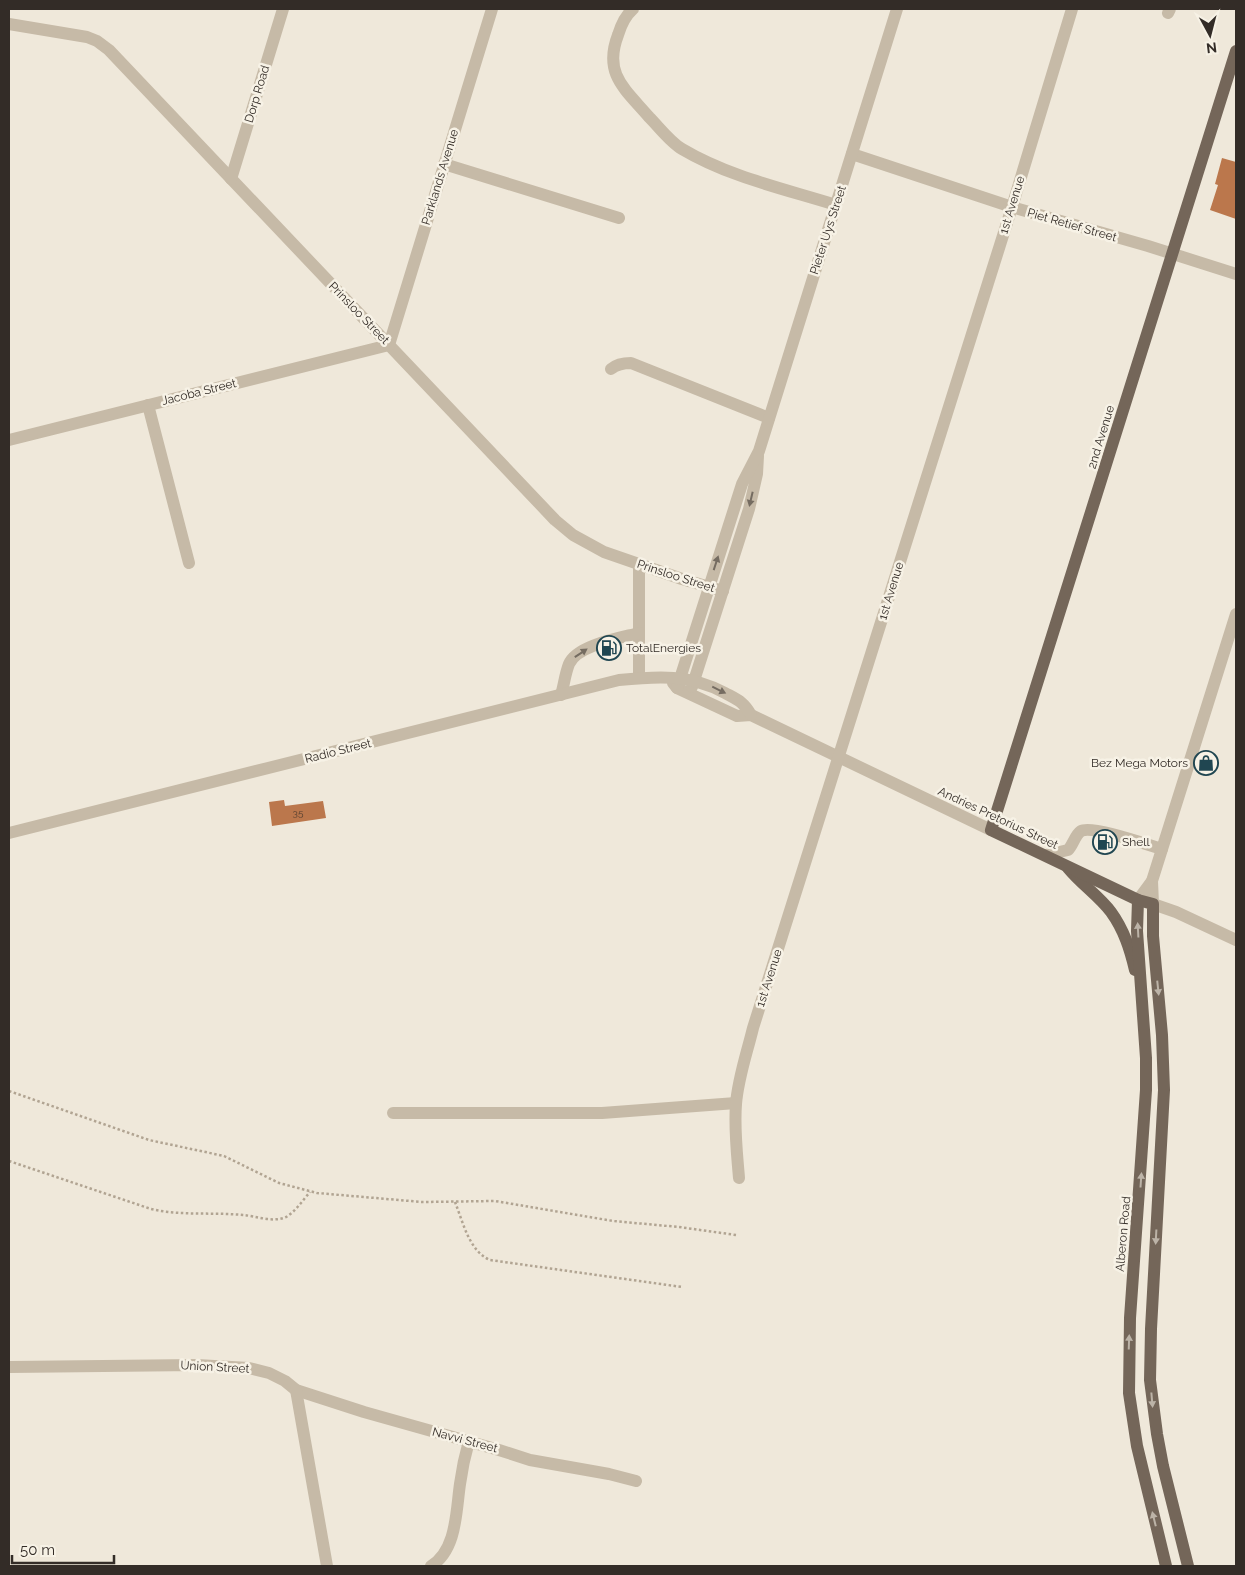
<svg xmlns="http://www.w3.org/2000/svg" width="1245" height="1575" viewBox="0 0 1245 1575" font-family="Raleway,sans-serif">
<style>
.building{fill:#bb774c}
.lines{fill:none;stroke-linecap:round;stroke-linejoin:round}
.path{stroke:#b1a492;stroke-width:2.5;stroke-dasharray:2.5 2.5;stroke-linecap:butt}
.minor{stroke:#c6baa7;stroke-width:12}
.major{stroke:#746659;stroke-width:12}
.oneway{fill:#756c61}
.oneway2{fill:#bcb3a7}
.labels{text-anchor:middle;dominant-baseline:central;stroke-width:5;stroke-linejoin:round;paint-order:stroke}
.number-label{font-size:10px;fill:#553f30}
.street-label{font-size:12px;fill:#332c27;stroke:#f7f2e6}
.poi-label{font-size:12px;fill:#332c27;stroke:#f7f2e6;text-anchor:start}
</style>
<rect width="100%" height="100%" fill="#efe8da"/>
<!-- building -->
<g class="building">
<path d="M1222,158l14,4v57l-26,-9 8,-25 -3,-1z"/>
<path d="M284,800l1,6 38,-5 3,17 -54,8 -3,-24z"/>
</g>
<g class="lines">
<!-- path -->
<g class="path">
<path d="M9,1091l140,49 75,16 55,27 38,10 105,9 73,-1 118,20 66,6 57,8"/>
<path d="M9,1161l142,48c30,7 61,3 92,6 13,1 30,8 43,2 9,-5 17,-17 24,-25"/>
<path d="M455,1202c8,20 14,49 35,58l192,27"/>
</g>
<!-- minor -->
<g class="minor">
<path d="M633,9c-8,7 -12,16 -15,26 -15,39 7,54 31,82 10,10 21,25 33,32 47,28 103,40 154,56"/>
<path d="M1168,13l2,-4"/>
<path d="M9,24l78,13 10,4 12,9 446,470 18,15 31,17 78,27 41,12"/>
<path d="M852,154l160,53 136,39 88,28"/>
<path d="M444,164l175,54"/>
<path d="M231,179l52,-170"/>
<path d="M611,369c6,-5 12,-6 20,-6l138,55"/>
<path d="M148,405l41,158"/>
<path d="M9,440l380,-95 103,-336"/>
<path d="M639,564v114"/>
<path d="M673,683l4,5 60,28 14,-1 240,115"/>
<path d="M692,687l57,-178 8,-35 1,-18"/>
<path d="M677,688l65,-204 17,-33 138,-442"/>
<path d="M561,695c3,-10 4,-21 8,-31 8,-19 51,-26 70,-31"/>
<path d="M9,833l610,-153c39,-4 71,-6 106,13 13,7 19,9 26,22"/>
<path d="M1046,855l22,-5c5,-5 7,-15 13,-19 11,-6 67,14 81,18"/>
<path d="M1152,881l1,23 23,8 60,28"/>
<path d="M1138,900l14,-19 84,-267"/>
<path d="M393,1113h209l134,-10"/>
<path d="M739,1178c-2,-25 -5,-49 -3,-74 2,-26 11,-51 17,-76l259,-821 60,-198"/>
<path d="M9,1367l188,-2 52,3 20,5 16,8 11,9 68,22 135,38 31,10 79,14 27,7"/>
<path d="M296,1390l31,176"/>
<path d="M431,1566c26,-16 25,-55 29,-82 2,-15 5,-29 9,-43"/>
</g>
<!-- major -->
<g class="major">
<path d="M1068,868c13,16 31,28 43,44 13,18 19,37 24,58"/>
<path d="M1138,900l-1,31 9,127v32l-16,228 -1,75 8,53 29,120"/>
<path d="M1188,1566l-25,-100 -6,-32 -7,-54 1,-51 13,-239 -2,-55 -9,-99v-32l-15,-4 -147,-70 245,-779"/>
</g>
</g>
<!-- one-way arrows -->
<defs><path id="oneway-solid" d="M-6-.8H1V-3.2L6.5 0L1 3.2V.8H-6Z" transform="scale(1.25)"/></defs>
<g class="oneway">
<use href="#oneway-solid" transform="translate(751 499) rotate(103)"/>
<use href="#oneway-solid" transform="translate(716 563) rotate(-72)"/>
<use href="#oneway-solid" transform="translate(581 653) rotate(-34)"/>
<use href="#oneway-solid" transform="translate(719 690) rotate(26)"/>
</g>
<g class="oneway2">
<use href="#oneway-solid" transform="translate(1138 930) rotate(-93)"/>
<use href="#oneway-solid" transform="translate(1158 988) rotate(84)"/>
<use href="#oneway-solid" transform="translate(1141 1180) rotate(-86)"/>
<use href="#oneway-solid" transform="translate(1156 1237) rotate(93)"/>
<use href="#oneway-solid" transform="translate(1129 1342) rotate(-88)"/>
<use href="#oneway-solid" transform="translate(1152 1400) rotate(85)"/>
<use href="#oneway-solid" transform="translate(1154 1519) rotate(-104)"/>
</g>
<!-- icons -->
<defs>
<symbol id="fuel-ring" viewBox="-11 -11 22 22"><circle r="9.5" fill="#f7f2e6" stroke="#204651" stroke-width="1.5"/><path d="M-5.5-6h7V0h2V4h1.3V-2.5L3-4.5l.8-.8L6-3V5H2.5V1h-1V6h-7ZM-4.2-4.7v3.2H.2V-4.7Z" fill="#204651"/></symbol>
<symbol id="shop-ring" viewBox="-11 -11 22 22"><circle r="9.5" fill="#f7f2e6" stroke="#204651" stroke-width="1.5"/><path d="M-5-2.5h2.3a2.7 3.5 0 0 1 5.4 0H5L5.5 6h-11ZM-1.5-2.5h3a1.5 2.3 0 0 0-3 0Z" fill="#204651"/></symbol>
</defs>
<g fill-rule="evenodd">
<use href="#fuel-ring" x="595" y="634" width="28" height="28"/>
<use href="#shop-ring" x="1192" y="749" width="28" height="28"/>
<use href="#fuel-ring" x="1091" y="828" width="28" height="28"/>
</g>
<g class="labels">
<!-- number labels -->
<g class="number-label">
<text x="298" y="812">35</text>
</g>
<!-- street labels -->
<g class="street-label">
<text transform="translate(257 94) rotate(-73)">Dorp Road</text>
<text transform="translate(440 177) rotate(-73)">Parklands Avenue</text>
<text transform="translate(1012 205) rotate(-73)">1st Avenue</text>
<text transform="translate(1072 225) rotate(16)">Piet Retief Street</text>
<text transform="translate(828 230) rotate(-72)">Pieter Uys Street</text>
<text transform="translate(359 313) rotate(46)">Prinsloo Street</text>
<text transform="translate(199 392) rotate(-14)">Jacoba Street</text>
<text transform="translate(1101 437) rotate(-73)">2nd Avenue</text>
<text transform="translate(676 576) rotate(18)">Prinsloo Street</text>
<text transform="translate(891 591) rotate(-73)">1st Avenue</text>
<text transform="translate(338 751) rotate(-14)">Radio Street</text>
<text transform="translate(998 818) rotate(25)">Andries Pretorius Street</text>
<text transform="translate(769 978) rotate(-72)">1st Avenue</text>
<text transform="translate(1123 1234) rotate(-85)">Alberon Road</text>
<text transform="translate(215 1367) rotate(3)">Union Street</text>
<text transform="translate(465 1440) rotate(15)">Navvi Street</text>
</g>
<!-- poi labels -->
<g class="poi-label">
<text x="626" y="648">TotalEnergies</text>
<text x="1188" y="763" text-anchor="end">Bez Mega Motors</text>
<text x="1122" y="842">Shell</text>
</g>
</g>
<!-- border -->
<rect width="1245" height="1575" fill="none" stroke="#332c27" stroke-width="20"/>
<!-- north arrow -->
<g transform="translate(1210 35) rotate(173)" stroke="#f7f2e6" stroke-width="4" paint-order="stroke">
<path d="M0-4L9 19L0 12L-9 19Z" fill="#332c27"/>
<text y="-8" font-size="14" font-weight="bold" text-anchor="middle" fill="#332c27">N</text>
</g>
<!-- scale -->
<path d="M12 1555v8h102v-8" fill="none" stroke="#332c27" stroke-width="2.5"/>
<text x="20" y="1555" font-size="15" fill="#332c27" stroke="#f7f2e6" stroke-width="4" paint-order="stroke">50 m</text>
</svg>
